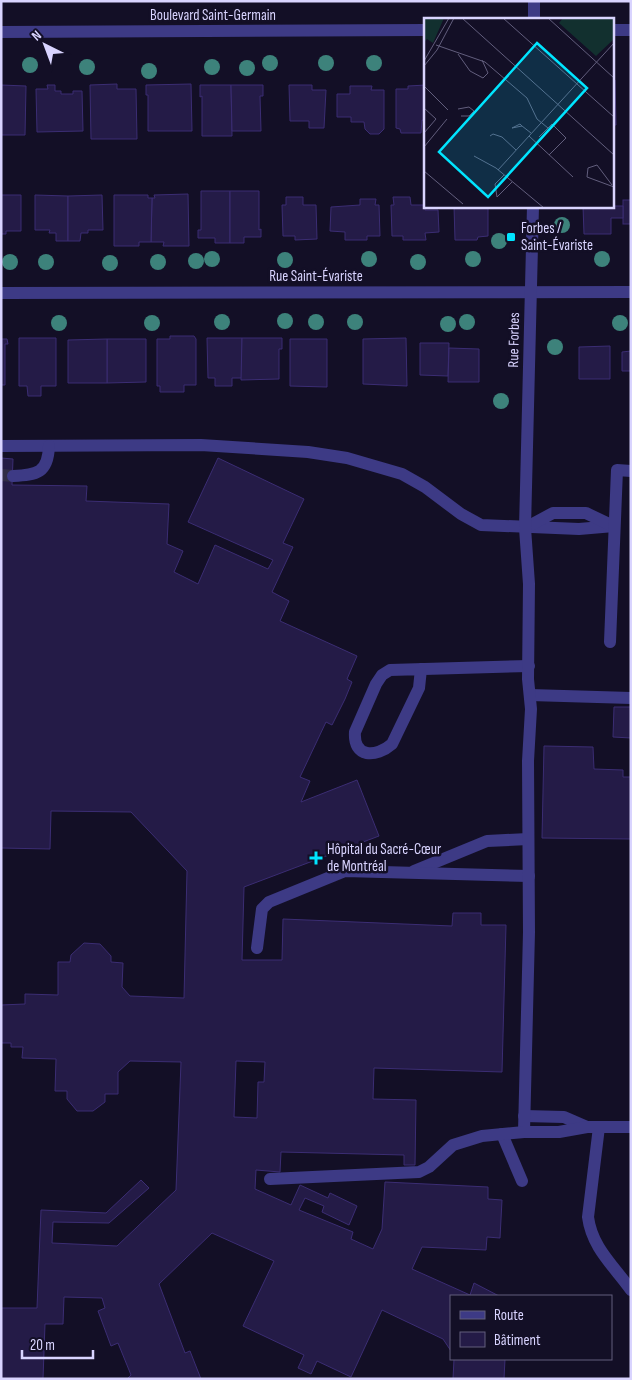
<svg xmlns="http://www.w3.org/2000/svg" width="632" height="1380" viewBox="0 0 632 1380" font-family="'Sofia Sans Condensed',sans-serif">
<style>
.building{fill:#241b47;stroke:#3b2d73;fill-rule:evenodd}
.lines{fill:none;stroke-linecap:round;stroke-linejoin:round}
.minor-tunnel{stroke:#312d47;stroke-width:12;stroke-dasharray:12 6;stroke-linecap:butt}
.minor{stroke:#3d3a85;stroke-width:12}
.tree{fill:#3d827b}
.poi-dot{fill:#00e5ff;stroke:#130f26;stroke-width:2}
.labels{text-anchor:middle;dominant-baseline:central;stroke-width:5;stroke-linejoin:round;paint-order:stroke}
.street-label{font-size:15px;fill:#d9d4ff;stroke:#130f26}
.poi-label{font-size:15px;fill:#d9d4ff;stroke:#130f26;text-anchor:start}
.inset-road{fill:none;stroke:#625e7d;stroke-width:1}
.view{fill:#00e5ff;fill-opacity:0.15;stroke:#00e5ff;stroke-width:2.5}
.inset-edge{fill:none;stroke:#d9d4ff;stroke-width:2.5}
</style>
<rect width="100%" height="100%" fill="#130f26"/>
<!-- building -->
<g class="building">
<path d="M613,80h2l1,45h-3z"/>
<path d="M117,84v5h19l1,50h-46l-1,-54z"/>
<path d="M191,84l1,47h-44v-36h-2v-10z"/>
<path d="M1,85l25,1 -1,49h-24z"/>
<path d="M47,85h8v6h6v3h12v-3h9l1,40 -46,1 -1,-43h12z"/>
<path d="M200,85h31l1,51h-30v-40l-2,1z"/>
<path d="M231,85h32v11h-3l1,35h-29z"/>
<path d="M289,85h23v5h14l-2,38h-15v-7h-19z"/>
<path d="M426,85v36l-4,-1 -1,13h-20l-1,-4 -4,-1v-39h12v-3z"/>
<path d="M350,86h22l-1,4h13v39l-5,5h-9l-5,-5 -1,-7h-13v-5h-14v-23h13z"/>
<path d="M201,191h29v52h-15v-5h-17v-8h3z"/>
<path d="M230,191h29v39l2,-1v8h-17v6h-14z"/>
<path d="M188,194l1,52h-26l1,-4h-13l1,-44h3l-1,-3z"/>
<path d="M1,195h20v36h-15v3h-5z"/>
<path d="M35,195l33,1v45h-12v-8h-7l1,-3h-15z"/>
<path d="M102,195l1,35h-15v3h-7l-1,8h-12v-45z"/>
<path d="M114,195h34v3h4l-1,44h-12v4h-25z"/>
<path d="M286,197h17v8h13l1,34 -22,1v-4h-12l-1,-31h4z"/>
<path d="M393,197h17l1,8h14v5h13l1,22 -14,1 1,7h-23v-4h-11l-1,-31h3z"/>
<path d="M360,199h16l-1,6h4l1,31h-13v4h-22v-8l-15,-1 1,-24 29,-2z"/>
<rect x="623" y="200" width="8" height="24"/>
<path d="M454,206h34v30l-10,1 -1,3h-22z"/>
<path d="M583,206h40v12h-12v16h-27z"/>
<path d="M170,336h24l2,3v46h-12v7h-24v-6h-3v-47h13z"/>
<path d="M19,338h37v48h-15v10h-13l-1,-10h-8z"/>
<path d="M207,338h35v40h-10v8h-17v-8h-7z"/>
<path d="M242,338h40v11h-3v30l-38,1z"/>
<path d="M406,338l1,48 -44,-2v-45z"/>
<path d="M1,339h6l1,5h-3v41h-4z"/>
<path d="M107,339h39v43l-39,1z"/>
<path d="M107,339v44h-39v-43z"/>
<path d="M290,339h37v48l-37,-1z"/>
<path d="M420,343h29l-1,33 -28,-1z"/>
<path d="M610,346v33h-31v-32z"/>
<path d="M449,348l30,1v33h-31z"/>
<path d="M631,351v20h-9v-19z"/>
<path d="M1,458l12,1 -1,26 75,1 -1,15 83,3 -2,40 16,7 -9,21 24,12 17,-39 53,24 5,-9 -85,-38 30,-64 86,41 -21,44 10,4 -21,45 17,9 -9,20 77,35 -10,23 5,3 -7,17 -13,26 -6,-3 -26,55 10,4 -9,21 56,-22 22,56 -135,51 -2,73h40l1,-41 169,7 1,-13h28v12h25l-4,147 -128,-4 -1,31 43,1 -1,65h-11v-10l-123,-3 -1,20 -24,-2 -1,19 36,16 9,-20 28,13 2,-5 27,13 -8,19 -27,-13 2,-6 -19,-8 -6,12 54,22 -2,7 22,10 9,-20 3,-47 103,5v12l14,1 -2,38 -13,-1 -1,13 -64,-3 -10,22 58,26 4,-12 25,13h-48v55l-8,-12 -61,-29 -31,67 -34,-16 -6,13 -13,-6 6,-13 -61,-29 31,-65 -62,-28 -53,51 26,69 5,-2 11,28h-74l4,-4 -13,-32 -7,3 -13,-35 7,-3 -3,-10 -38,-1 -1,27h-18l-2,55h-42v-71h36l4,-98 65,3 35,-33 8,8 -40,35 -56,-1 -1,21 65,3 59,-56 5,-128 -51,-1 -12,11v22h-13v8l-12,9h-16l-10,-12v-8h-12l1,-32 -34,-1 1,-11h-12v-4h-10v-38l24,-1v-10l33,1v-33h12l1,-7 13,-12 16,1 11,12v6l12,1 -1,24 8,9 54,2 3,-127 -56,-59 -80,-1 -1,38 -49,-1zM236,1061l29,1 -1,20h-6l-1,36 -23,-1z"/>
<path d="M614,707h17v31l-18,-1z"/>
<path d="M544,746l49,1 1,22 29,1v7h8v62l-89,-1z"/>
<path d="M454,1359h51l-1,20h-51z"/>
</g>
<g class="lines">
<!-- minor-tunnel -->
<path class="minor-tunnel" d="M1,475l12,1"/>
<!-- minor -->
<g class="minor">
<path d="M534,19v-18"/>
<path d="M613,30h18"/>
<path d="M1,32l425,-2"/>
<path d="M1,293l630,-1"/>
<path d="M1,446l200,-1 107,7 39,6 55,16 23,13 36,27 20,11 98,4 35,-3"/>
<path d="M13,476c24,-1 35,-3 36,-30"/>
<path d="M527,527l26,-14h33l25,12"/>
<path d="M610,642l7,-172 14,1"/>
<path d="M421,669l-2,19 -27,56c-16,14 -39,14 -37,-12l21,-48 6,-9 8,-5 139,-4"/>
<path d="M530,695l101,3"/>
<path d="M414,871l73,-30 41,-2"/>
<path d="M257,948l5,-39 7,-7 76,-31 184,5"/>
<path d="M524,1116l40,1 23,10"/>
<path d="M599,1127l-11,90c4,31 26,49 43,73"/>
<path d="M524,1132l5,-200 -1,-171 3,-52 -3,-30 1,-95 -4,-56 8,-322"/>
<path d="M502,1134l20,47"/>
<path d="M270,1179l149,-7 10,-5 24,-22 29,-9 42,-4h35l28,-5h44"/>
</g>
</g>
<!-- trees -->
<g class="tree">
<circle cx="270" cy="63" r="8"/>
<circle cx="326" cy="63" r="8"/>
<circle cx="374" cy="63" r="8"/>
<circle cx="30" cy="65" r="8"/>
<circle cx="87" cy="67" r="8"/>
<circle cx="212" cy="67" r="8"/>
<circle cx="247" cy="68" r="8"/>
<circle cx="149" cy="71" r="8"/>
<circle cx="562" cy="225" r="8"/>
<circle cx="499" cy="241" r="8"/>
<circle cx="212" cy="259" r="8"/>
<circle cx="369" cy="259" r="8"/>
<circle cx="473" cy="259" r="8"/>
<circle cx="602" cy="259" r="8"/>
<circle cx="285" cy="260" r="8"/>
<circle cx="196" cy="261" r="8"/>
<circle cx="10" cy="262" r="8"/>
<circle cx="46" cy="262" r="8"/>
<circle cx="158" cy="262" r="8"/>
<circle cx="418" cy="262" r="8"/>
<circle cx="110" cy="263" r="8"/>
<circle cx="285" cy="321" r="8"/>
<circle cx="222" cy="322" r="8"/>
<circle cx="316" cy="322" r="8"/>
<circle cx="355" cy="322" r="8"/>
<circle cx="467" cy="322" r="8"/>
<circle cx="59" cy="323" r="8"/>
<circle cx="152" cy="323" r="8"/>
<circle cx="620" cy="323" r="8"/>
<circle cx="448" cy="324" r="8"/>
<circle cx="555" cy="347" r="8"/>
<circle cx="501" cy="401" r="8"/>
</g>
<!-- markers -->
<g class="poi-dot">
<rect x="506" y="232" width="10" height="10" rx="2.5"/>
<path d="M313.5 850.5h5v5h5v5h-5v5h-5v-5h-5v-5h5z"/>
</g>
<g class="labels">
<!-- street labels -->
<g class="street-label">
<text x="213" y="15">Boulevard Saint-Germain</text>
<text x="316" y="276">Rue Saint-Évariste</text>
<text transform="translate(514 340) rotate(-89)">Rue Forbes</text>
</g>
<!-- poi labels -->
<g class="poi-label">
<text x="521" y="228">Forbes /<tspan x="521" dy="17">Saint-Évariste</tspan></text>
<text x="327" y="849">Hôpital du Sacré-Cœur<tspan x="327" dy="17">de Montréal</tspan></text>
</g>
</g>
<!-- overview -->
<g transform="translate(424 18)">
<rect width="190" height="190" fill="#130f26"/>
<path d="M0,0h20l-11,25 -6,-4 -3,3zM139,0h51v21l-18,17 -37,-33z" fill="#12302f"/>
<path class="inset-road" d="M38,0l152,137M79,0l111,99M124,0l66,60M12,27l49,17 42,36 10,21 11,9M34,36l12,17 13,7 5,-5 -6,-13M0,43l25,-43M0,48l13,-16 17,-32M0,68l24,24M0,90l12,11 -12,14M34,91l11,-2 5,4 -5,5h-8M98,108l-10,2 8,-4 2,2 9,7M66,118l3,-2 9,3 14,13M105,118l44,41M115,119l13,-13 14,14 -17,17M0,129l23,-28M50,138l22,12 48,40M74,152l116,-127M0,153l39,33M80,157l-9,9 2,13 15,-15M188,167l-15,-20 -9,3 -1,9 27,10"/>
<path class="view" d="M113,25l50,45 -99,109 -49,-45z"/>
<rect width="190" height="190" class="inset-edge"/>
</g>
<!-- border -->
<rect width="632" height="1380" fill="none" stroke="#d9d4ff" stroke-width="5"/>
<!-- legend -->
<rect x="450" y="1295" width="162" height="65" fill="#130f26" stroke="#625e7d"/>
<rect x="460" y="1311" width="25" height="8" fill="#3d3a85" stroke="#625e7d"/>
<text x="494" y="1320" font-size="15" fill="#d9d4ff">Route</text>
<rect x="460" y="1332" width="25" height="15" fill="#241b47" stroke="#625e7d"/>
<text x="494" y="1345" font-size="15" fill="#d9d4ff">Bâtiment</text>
<!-- north arrow -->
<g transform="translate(45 45) rotate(318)" stroke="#130f26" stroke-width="4" paint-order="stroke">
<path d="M0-4L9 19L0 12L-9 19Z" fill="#d9d4ff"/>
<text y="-8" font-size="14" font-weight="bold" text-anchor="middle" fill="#d9d4ff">N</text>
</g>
<!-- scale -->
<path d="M22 1350v8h71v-8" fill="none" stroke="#d9d4ff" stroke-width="2.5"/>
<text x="30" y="1350" font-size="15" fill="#d9d4ff" stroke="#130f26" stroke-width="4" paint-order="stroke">20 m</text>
</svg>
